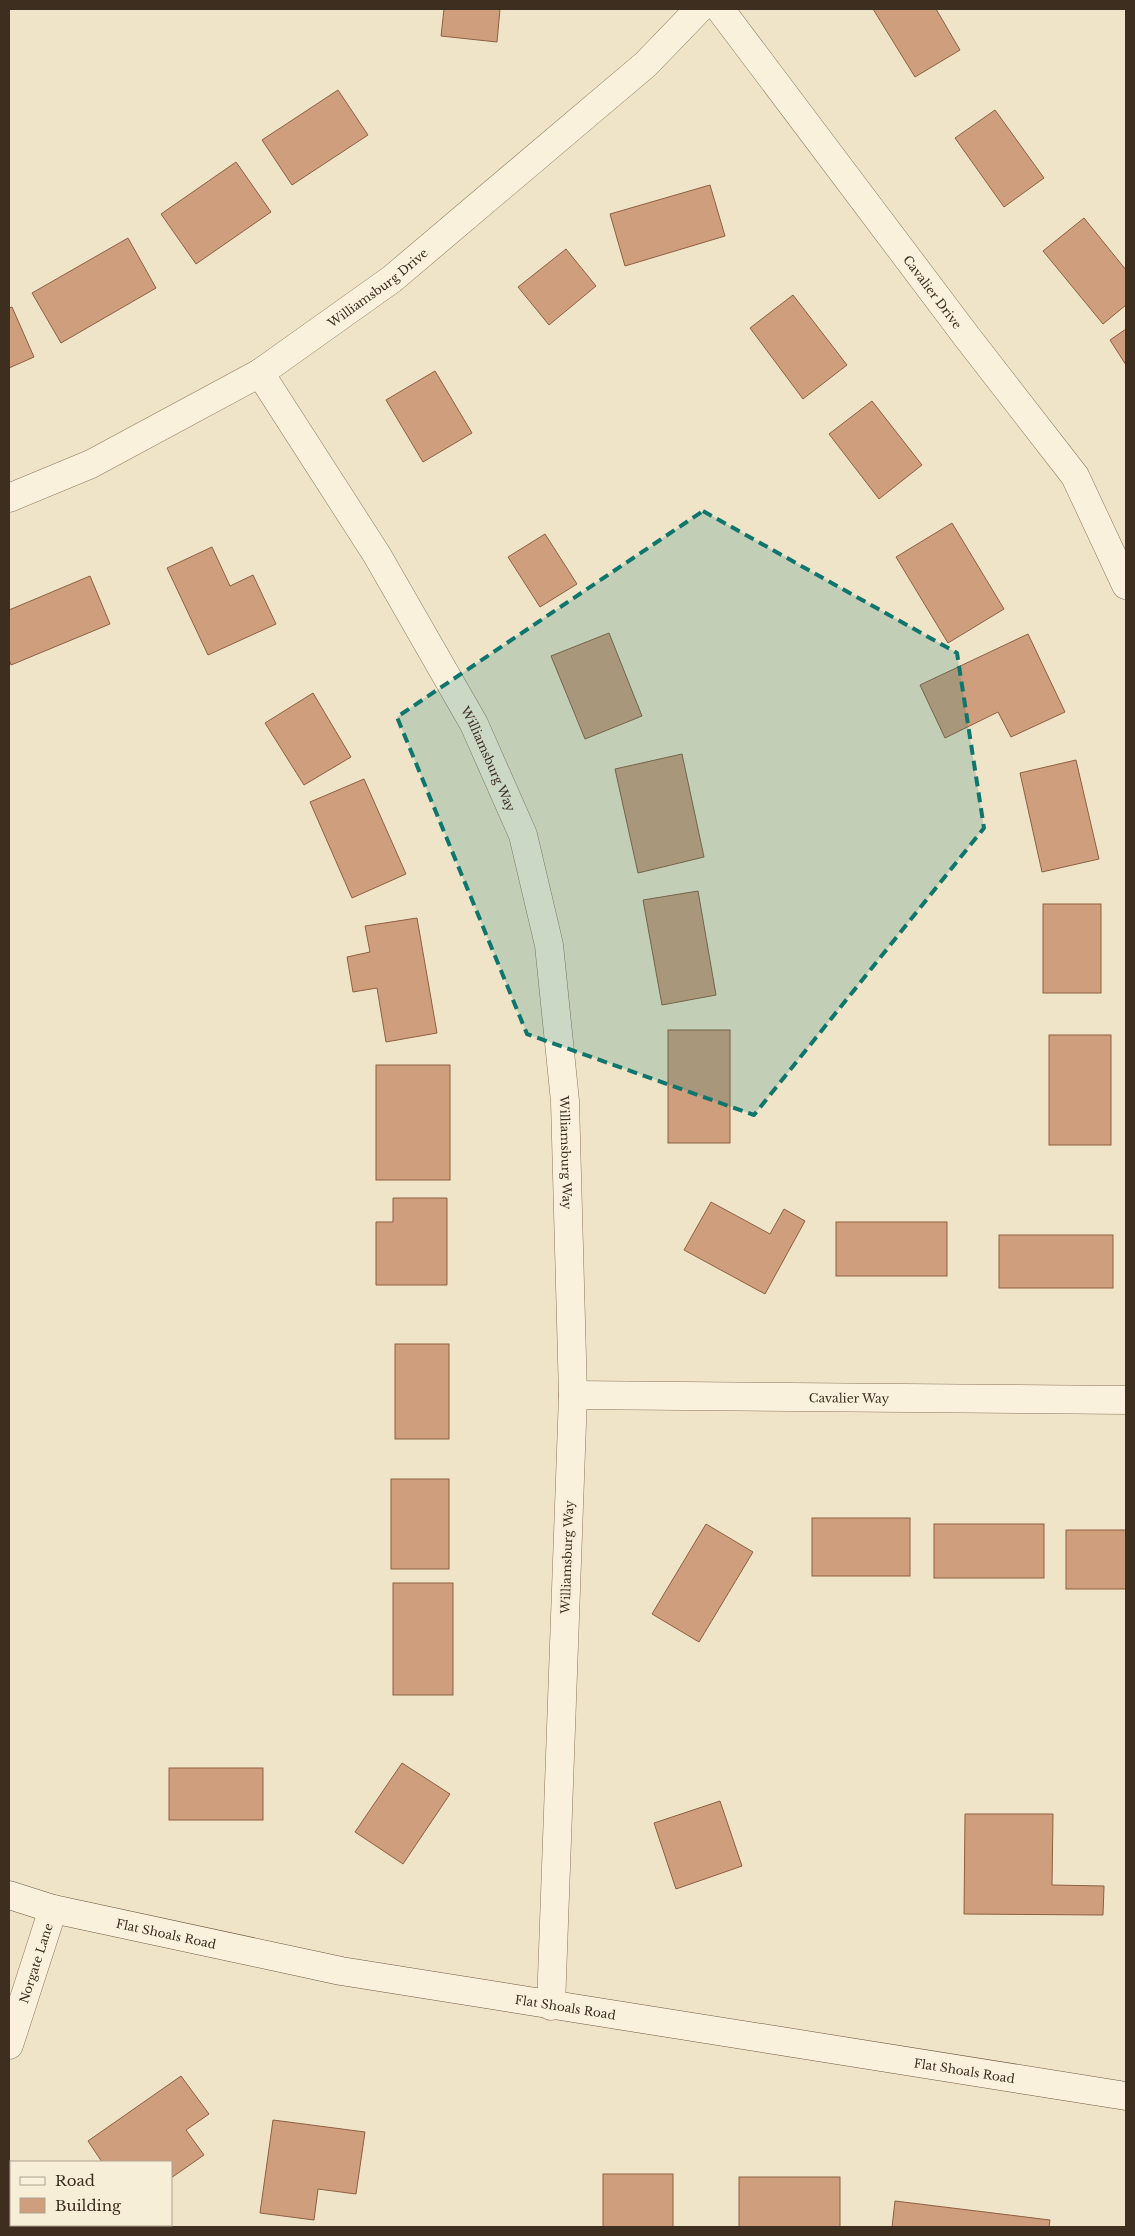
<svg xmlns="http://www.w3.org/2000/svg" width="1135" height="2236" viewBox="0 0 1135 2236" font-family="'Libre Baskerville',serif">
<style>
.building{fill:#cf9f7d;stroke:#8d5f41}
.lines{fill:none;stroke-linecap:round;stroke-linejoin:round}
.minor-casing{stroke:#8d765c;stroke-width:29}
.secondary-casing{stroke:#6f573f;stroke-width:29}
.minor{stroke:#faf1dc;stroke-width:28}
.secondary{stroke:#faf1dc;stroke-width:28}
.marked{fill:#0f766e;fill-opacity:0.2;stroke:#0f766e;stroke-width:4;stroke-dasharray:10 6;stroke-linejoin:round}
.labels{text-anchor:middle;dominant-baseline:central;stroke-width:5;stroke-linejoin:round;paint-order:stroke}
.street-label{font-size:12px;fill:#3d2e20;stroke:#f7eed8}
</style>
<rect width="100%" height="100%" fill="#f0e4c8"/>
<!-- building -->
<g class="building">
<path d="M444,9h56l-3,33 -56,-6z"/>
<path d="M873,9h63l24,41 -45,27z"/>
<path d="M338,90l30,45 -76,50 -30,-45z"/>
<path d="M995,110l49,68 -40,29 -49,-69z"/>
<path d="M236,162l35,50 -75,52 -35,-50z"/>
<path d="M710,185l15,51 -100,30 -15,-52z"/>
<path d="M1084,218l42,52v35l-23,19 -60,-73z"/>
<path d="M128,238l28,50 -95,55 -29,-50z"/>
<path d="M566,249l30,37 -47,39 -31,-38z"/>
<path d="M793,295l54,70 -44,34 -53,-71z"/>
<path d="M12,307l22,50 -25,11v-60z"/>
<path d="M1126,329v36l-16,-25z"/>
<path d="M435,371l37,62 -49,29 -37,-62z"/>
<path d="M872,401l50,64 -43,34 -50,-65z"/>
<path d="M952,523l52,86 -56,34 -52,-86z"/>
<path d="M545,534l32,50 -37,23 -32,-50z"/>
<path d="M212,547l18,39 23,-11 23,49 -68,31 -41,-87z"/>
<path d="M90,576l20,48 -99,41 -2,-6v-49z"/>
<path d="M609,633l33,83 -57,23 -34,-83z"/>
<path d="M1028,634l37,78 -54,25 -13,-25 -53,26 -25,-53z"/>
<path d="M313,693l38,64 -47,28 -39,-62z"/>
<path d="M682,754l22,103 -66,16 -23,-104z"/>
<path d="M1076,760l23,99 -57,13 -22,-99z"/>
<path d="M364,779l42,95 -54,24 -42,-96z"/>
<path d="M698,891l18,104 -54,10 -19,-105z"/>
<rect x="1043" y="904" width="58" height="89"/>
<path d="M417,918l20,115 -51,9 -9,-54 -24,4 -6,-35 23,-5 -5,-26z"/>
<rect x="668" y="1030" width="62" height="113"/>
<rect x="1049" y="1035" width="62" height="110"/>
<rect x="376" y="1065" width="74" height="115"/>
<path d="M393,1198h54v87h-71v-63h17z"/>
<path d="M711,1202l59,32 14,-25 21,12 -40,73 -81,-44z"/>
<rect x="836" y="1222" width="111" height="54"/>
<rect x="999" y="1235" width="114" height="53"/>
<rect x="395" y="1344" width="54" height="95"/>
<rect x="391" y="1479" width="58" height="90"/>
<rect x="812" y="1518" width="98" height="58"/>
<path d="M706,1524l47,28 -54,90 -47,-28z"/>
<rect x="934" y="1524" width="110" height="54"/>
<rect x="1066" y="1530" width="60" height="59"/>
<rect x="393" y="1583" width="60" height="112"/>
<path d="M402,1763l48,31 -47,70 -48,-32z"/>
<rect x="169" y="1768" width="94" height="52"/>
<path d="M720,1801l22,65 -66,23 -22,-66z"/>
<path d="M965,1814h88l-1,71 52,1 -1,29 -139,-1z"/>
<path d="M181,2076l28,38 -23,16 18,25 -33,23v-16h-69l-14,-21z"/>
<path d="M273,2120l92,12 -9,62 -38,-5 -4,31 -54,-7z"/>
<rect x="603" y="2174" width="70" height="53"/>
<rect x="739" y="2177" width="101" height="50"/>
<path d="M895,2201l155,19 -1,7h-157z"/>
</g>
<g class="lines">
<defs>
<g id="minor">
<path id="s1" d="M720,9l247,328 108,139 51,109"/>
<path id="s2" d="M260,373l117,182 97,169 49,111 26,110 16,156 8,294 -22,611"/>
<path id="s3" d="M9,498l82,-34 169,-91 132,-94 254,-215 53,-55"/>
<path id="s4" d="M573,1395l553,5"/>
<path id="s5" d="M9,2045l44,-136"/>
</g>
<g id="secondary">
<path id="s6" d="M9,1895l44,14 288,62 785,125"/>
</g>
</defs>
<!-- minor casing -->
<use href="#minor" class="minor-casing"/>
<!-- secondary casing -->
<use href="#secondary" class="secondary-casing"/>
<!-- minor -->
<use href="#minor" class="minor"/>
<!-- secondary -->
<use href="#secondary" class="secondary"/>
</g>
<!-- marked area -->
<path class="marked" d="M703,511l254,142 27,175 -230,287 -227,-81 -130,-317z"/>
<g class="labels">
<!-- street labels -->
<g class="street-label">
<text stroke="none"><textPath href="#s3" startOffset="426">Williamsburg Drive</textPath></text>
<text stroke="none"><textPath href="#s1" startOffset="354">Cavalier Drive</textPath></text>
<text stroke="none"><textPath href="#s2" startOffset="449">Williamsburg Way</textPath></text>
<text stroke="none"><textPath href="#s2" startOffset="854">Williamsburg Way</textPath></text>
<text stroke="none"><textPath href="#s4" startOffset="276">Cavalier Way</textPath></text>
<text transform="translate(567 1557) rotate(-88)">Williamsburg Way</text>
<text stroke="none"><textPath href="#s6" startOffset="162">Flat Shoals Road</textPath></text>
<text stroke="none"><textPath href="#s5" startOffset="86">Norgate Lane</textPath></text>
<text stroke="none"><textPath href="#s6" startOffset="568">Flat Shoals Road</textPath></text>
<text stroke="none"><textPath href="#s6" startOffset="972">Flat Shoals Road</textPath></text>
</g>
</g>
<!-- border -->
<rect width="1135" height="2236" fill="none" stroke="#3d2e20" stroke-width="20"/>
<!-- legend -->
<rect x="10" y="2161" width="162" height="65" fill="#f7eed8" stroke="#ada18e"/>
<rect x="20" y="2177" width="25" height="8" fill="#faf1dc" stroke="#ada18e"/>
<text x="55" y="2186" font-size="15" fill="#3d2e20">Road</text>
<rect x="20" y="2198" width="25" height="15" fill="#cf9f7d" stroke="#ada18e"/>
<text x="55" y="2211" font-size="15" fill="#3d2e20">Building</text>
</svg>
